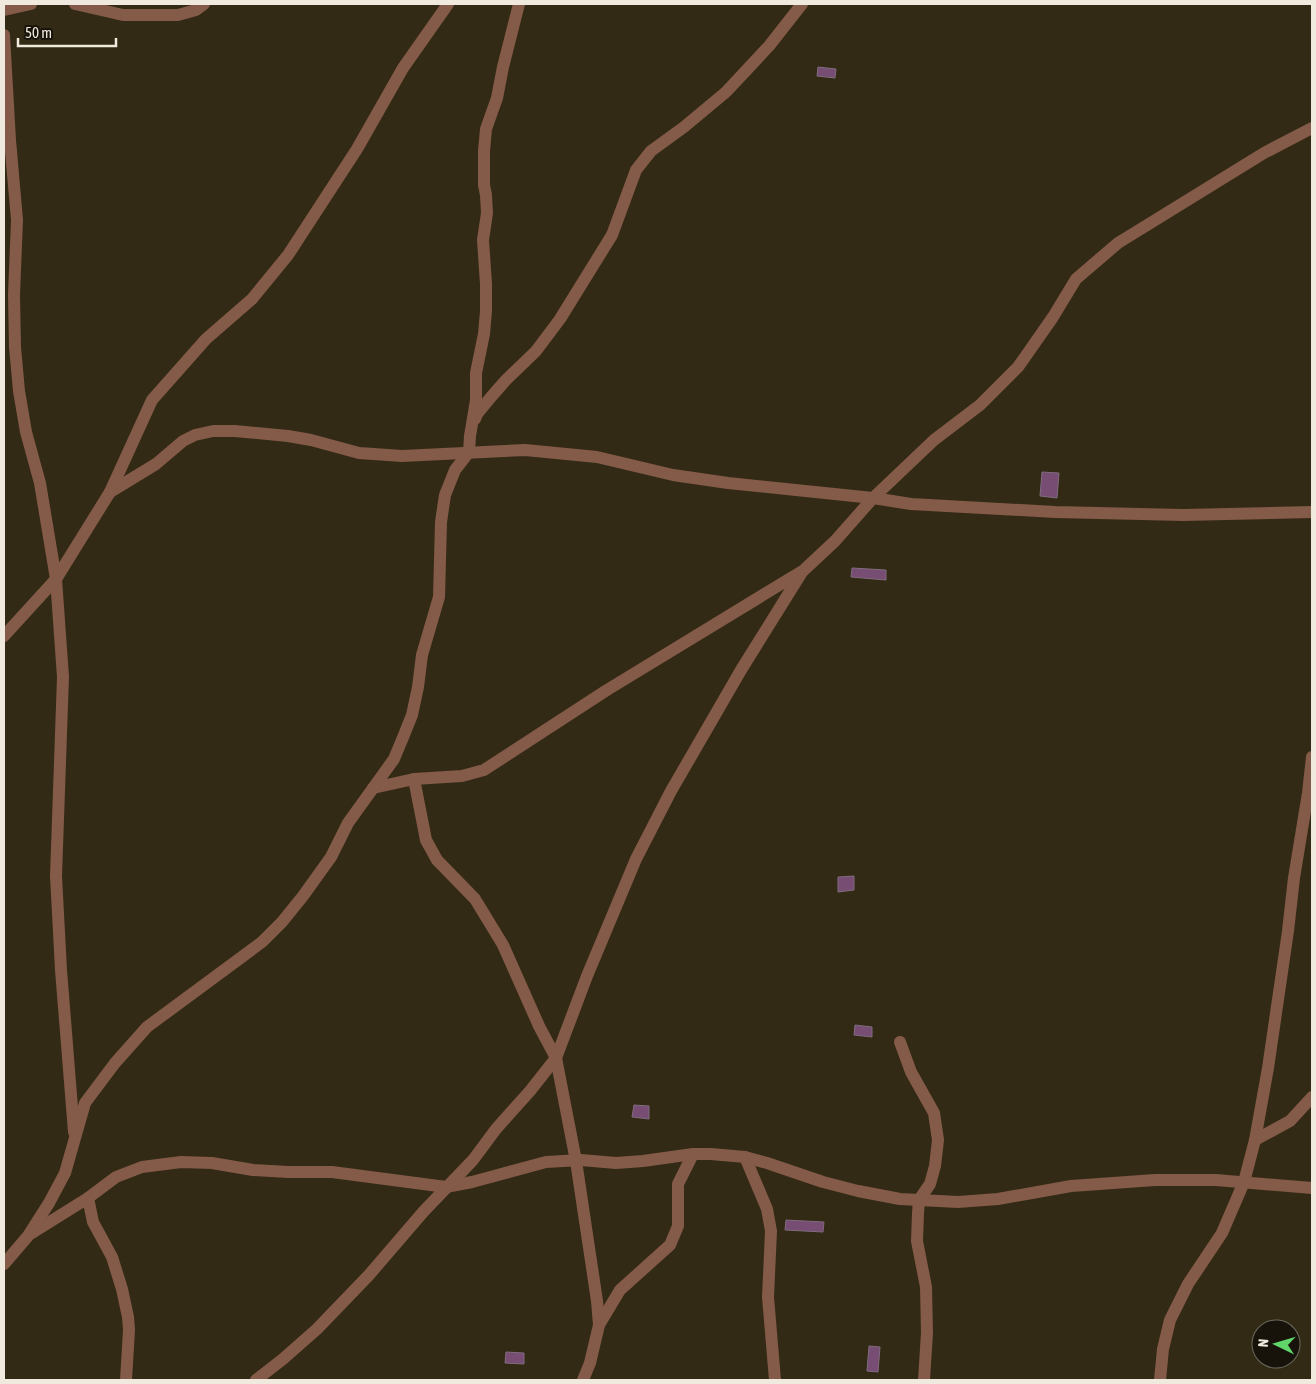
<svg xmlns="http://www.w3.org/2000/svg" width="1316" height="1384" viewBox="0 0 1316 1384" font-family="'Asap Condensed',sans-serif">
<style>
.building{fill:#774d73;stroke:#806c7e}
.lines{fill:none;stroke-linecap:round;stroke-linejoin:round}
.minor{stroke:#845a48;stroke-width:12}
</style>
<rect width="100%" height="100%" fill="#322a15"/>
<!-- building -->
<g class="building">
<path d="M818,67l18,2 -1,9 -18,-2z"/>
<path d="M1042,472l17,1 -2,25 -17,-2z"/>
<path d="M852,568l34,2v10l-35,-3z"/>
<path d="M854,876v14l-16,2v-15z"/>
<path d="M855,1025l17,2v10l-18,-2z"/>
<path d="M634,1105l15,1v13l-17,-2z"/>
<path d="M786,1220l38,2 -1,10 -38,-2z"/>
<path d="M869,1346l11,1 -2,25 -11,-1z"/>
<path d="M506,1352l18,1v11l-19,-1z"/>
</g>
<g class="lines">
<!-- minor -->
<g class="minor">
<path d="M75,4l48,11h55l18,-5 8,-6"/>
<path d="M4,10l27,-6"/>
<path d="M4,35l6,105 7,80 -3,75 1,52 4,44 7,41 14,51 16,96 7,98 -7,199 5,94 13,162"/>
<path d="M475,419l2,-5 14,-17 15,-17 30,-29 24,-32 52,-84 24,-65 15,-19 33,-24 42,-35 43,-46 33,-42"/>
<path d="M110,492l46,-28 27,-23 12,-6 18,-4h22l53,5 23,4 48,13 43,3 123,-6 72,7 76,18 55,8 145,15 38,6 144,8 128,3 129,-3"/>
<path d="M4,636l52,-57 54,-87 42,-92 54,-61 46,-40 36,-44 69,-106 46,-81 45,-64"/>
<path d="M414,779l12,61 11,20 38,39 28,46 36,81 17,32 20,103 21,140 2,24 -9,38 -7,17"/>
<path d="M373,788l41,-9 48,-3 22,-6 123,-80 197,-120 31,-29 38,-43 61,-58 46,-35 38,-38 35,-50 23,-38 42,-36 146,-90 48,-25"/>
<path d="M900,1042l11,30 23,41 4,27 -3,26 -5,18 -11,16 -1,13 -1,28 9,46 1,46 -3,47"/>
<path d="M1255,1140l35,-19 22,-24"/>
<path d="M745,1157l22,52 4,22 -3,66 7,83"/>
<path d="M88,1198l5,24 19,35 10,32 6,28 1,13 -3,50"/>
<path d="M32,1233l56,-35 28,-21 26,-10 39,-5 31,1 41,7 35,2h44l114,15 26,-5 74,-20 35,-2 35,3 27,-2 50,-7h18l34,3 22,6 56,19 35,9 42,8 58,3 40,-3 73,-13 84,-6h61l96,8"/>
<path d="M4,1264l24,-28 21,-33 16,-30 20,-70 30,-40 32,-36 115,-85 20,-20 21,-26 28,-39 17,-34 46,-64 10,-24 8,-20 6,-28 4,-32 17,-58 2,-75 4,-27 10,-25 14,-18 1,-16 6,-36v-27l8,-39 2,-23v-27l-3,-44 4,-27 -1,-18 -2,-10v-34l2,-22 11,-31 6,-31 16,-63"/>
<path d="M599,1325l21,-35 50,-45 8,-19v-42l15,-30"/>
<path d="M256,1380l27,-21 34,-30 52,-54 55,-64 49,-51 23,-31 34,-38 26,-33 31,-82 49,-117 35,-68 70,-121 61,-98"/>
<path d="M1160,1380l3,-31 7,-29 18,-36 34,-51 22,-51 11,-42 13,-72 20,-137 6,-53 14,-85 4,-36"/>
</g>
</g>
<!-- border -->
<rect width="1316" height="1384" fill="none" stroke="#efeadd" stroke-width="10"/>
<!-- north arrow -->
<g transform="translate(1276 1344) rotate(275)"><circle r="24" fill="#17130a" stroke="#6d695e"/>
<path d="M0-4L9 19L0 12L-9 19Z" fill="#60d56a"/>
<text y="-8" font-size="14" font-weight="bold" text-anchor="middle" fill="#efeadd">N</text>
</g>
<!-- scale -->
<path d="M18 38v8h98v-8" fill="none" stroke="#efeadd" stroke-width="2.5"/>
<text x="25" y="38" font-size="15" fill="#efeadd" stroke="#17130a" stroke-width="4" paint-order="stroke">50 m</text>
</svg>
